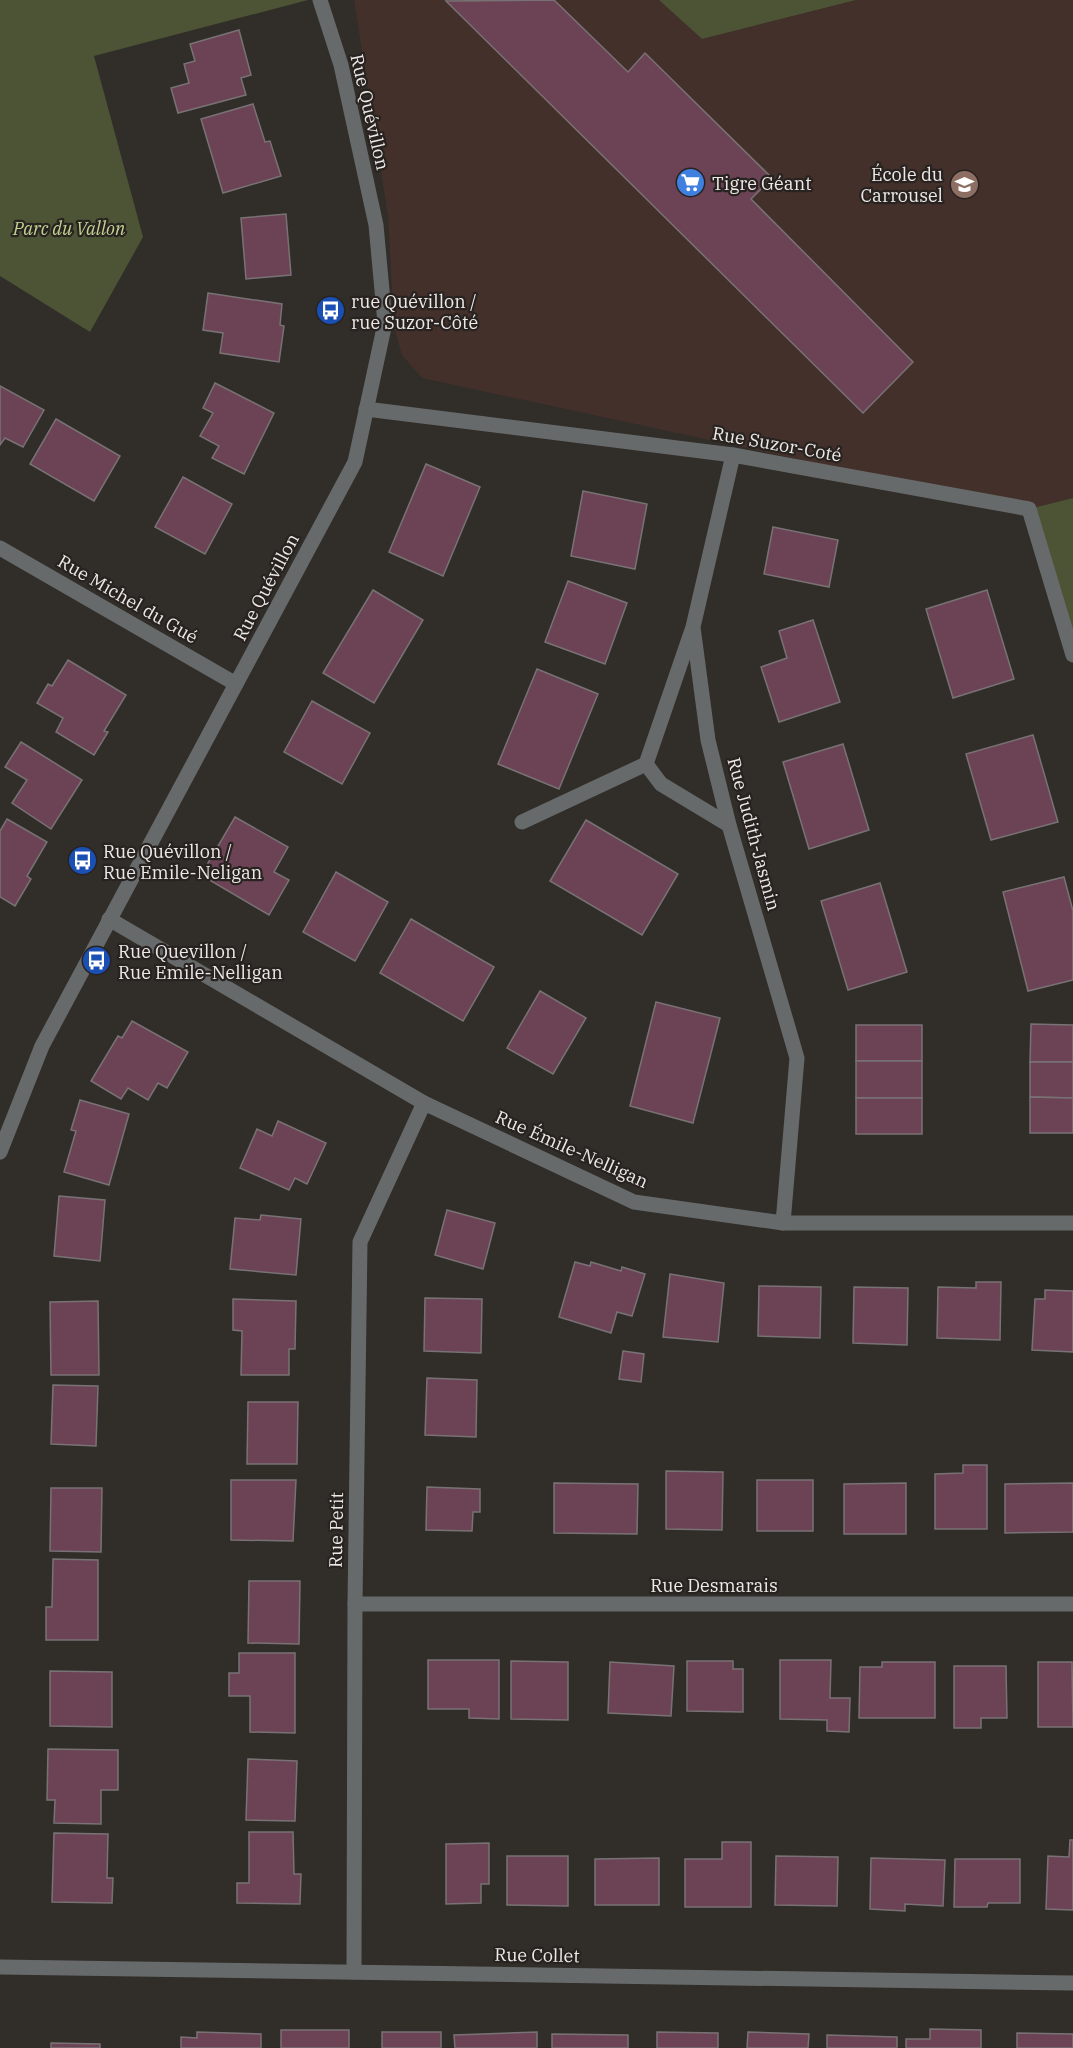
<svg xmlns="http://www.w3.org/2000/svg" width="1073" height="2048" viewBox="0 0 1073 2048" font-family="'IBM Plex Serif',serif">
<style>
.commercial{fill:#43302a}
.green{fill:#4c5435}
.building{fill:#6b4355;stroke:#797275;stroke-width:1.5}
.lines{fill:none;stroke-linecap:round;stroke-linejoin:round}
.minor{stroke:#676a6b;stroke-width:15}
.labels{text-anchor:middle;dominant-baseline:central;stroke-width:4.5;stroke-linejoin:round;paint-order:stroke}
.street-label{font-size:18px;fill:#ece9e7;stroke:#282320}
.poi-label{font-size:18px;fill:#ece9e7;stroke:#282320;text-anchor:start}
.park-label{font-size:18px;font-style:italic;fill:#c2d490;stroke:#282320}
</style>
<rect width="100%" height="100%" fill="#312d29"/>
<!-- commercial -->
<path class="commercial" d="M354,0h305l43,39 154,-39h217v498l-44,11 -607,-131 -20,-23 -8,-28 -6,-111z"/>
<!-- green -->
<g class="green">
<path d="M0,0h308l-214,56 49,181 -53,95 -90,-56z"/>
<path d="M659,0h197l-154,39z"/>
<path d="M1073,498v157l-44,-146z"/>
</g>
<!-- building -->
<g class="building">
<path d="M554,0l74,72 17,-19 127,125 -21,21 162,163 -50,51 -417,-412z"/>
<path d="M239,30l12,45 -10,3 5,17 -68,18 -7,-25 18,-5 -5,-19 11,-3 -5,-17z"/>
<path d="M253,104l12,38 5,-1 11,35 -58,17 -22,-74z"/>
<path d="M286,214l5,61 -45,4 -5,-61z"/>
<path d="M208,293l74,11 -2,21 4,1 -5,36 -59,-9 3,-20 -20,-3z"/>
<path d="M215,383l59,30 -30,61 -32,-16 7,-12 -19,-10 13,-23 -10,-5z"/>
<path d="M0,386l44,24 -21,37 -18,-9 -5,7z"/>
<path d="M56,419l64,37 -26,45 -64,-37z"/>
<path d="M426,464l54,23 -37,89 -54,-24z"/>
<path d="M183,477l49,27 -27,50 -50,-27z"/>
<path d="M583,491l64,13 -12,65 -64,-13z"/>
<path d="M773,527l65,13 -9,47 -65,-13z"/>
<path d="M568,581l59,22 -22,61 -60,-22z"/>
<path d="M373,590l50,30 -49,83 -51,-30z"/>
<path d="M987,590l27,89 -61,19 -27,-89z"/>
<path d="M813,620l27,82 -61,20 -18,-55 26,-9 -8,-27z"/>
<path d="M68,660l58,35 -22,36 4,1 -14,23 -38,-23 7,-14 -26,-15 11,-19 4,2z"/>
<path d="M537,669l61,25 -39,95 -61,-25z"/>
<path d="M312,701l58,32 -28,51 -58,-32z"/>
<path d="M1033,735l25,87 -67,18 -25,-86z"/>
<path d="M21,742l61,38 -31,49 -39,-26 15,-23 -22,-13z"/>
<path d="M843,744l26,86 -60,19 -26,-87z"/>
<path d="M235,817l53,30 -14,25 15,8 -20,35 -68,-40z"/>
<path d="M7,819l40,23 -20,34 4,3 -16,27 -15,-9v-66z"/>
<path d="M586,820l92,54 -36,61 -92,-54z"/>
<path d="M336,872l52,30 -33,59 -52,-29z"/>
<path d="M1064,877l9,34v69l-45,11 -25,-99z"/>
<path d="M880,883l27,89 -59,18 -27,-89z"/>
<path d="M411,919l83,48 -31,54 -83,-48z"/>
<path d="M540,991l46,27 -33,56 -46,-26z"/>
<path d="M656,1002l64,16 -27,105 -63,-17z"/>
<path d="M132,1021l56,31 -21,36 -9,-5 -10,17 -20,-12 -7,11 -30,-18 27,-45 4,2z"/>
<path d="M1031,1024l42,1v37h-43z"/>
<rect x="856" y="1025" width="66" height="36"/>
<rect x="856" y="1061" width="66" height="37"/>
<path d="M1030,1062h43v36l-43,-1z"/>
<path d="M1030,1097l43,1v35h-43z"/>
<rect x="856" y="1098" width="66" height="36"/>
<path d="M80,1100l49,14 -20,71 -45,-13 12,-41 -5,-1z"/>
<path d="M278,1121l48,22 -19,41 -12,-6 -6,12 -49,-22 17,-39 15,7z"/>
<path d="M59,1196l46,4 -5,61 -46,-5z"/>
<path d="M447,1210l48,13 -12,46 -48,-14z"/>
<path d="M261,1215l40,4 -5,56 -66,-6 5,-51 25,2z"/>
<path d="M575,1262l15,4 1,-4 30,9 1,-4 23,7 -13,42 -15,-4 -6,21 -52,-16z"/>
<path d="M670,1274l54,9 -6,59 -55,-5z"/>
<path d="M976,1282h25l-1,58 -63,-2 1,-51 38,1z"/>
<path d="M759,1286l62,1 -1,51 -62,-2z"/>
<path d="M854,1287l54,1 -1,57 -54,-2z"/>
<path d="M1045,1290l28,1v61l-41,-2 3,-51h10z"/>
<path d="M425,1298l57,1 -1,54 -57,-2z"/>
<path d="M233,1299l63,2 -1,48h-6v26h-48l1,-44 -9,-1z"/>
<path d="M98,1301l1,74h-48l-1,-73z"/>
<path d="M623,1351l21,3 -3,28 -22,-3z"/>
<path d="M427,1378l50,2 -1,57 -51,-2z"/>
<path d="M53,1385l45,1 -2,60 -45,-2z"/>
<path d="M248,1402h50l-1,62h-50z"/>
<path d="M963,1465h24v64h-52v-55l28,-1z"/>
<path d="M666,1471l57,1 -1,58 -56,-1z"/>
<path d="M231,1480h65l-3,61 -62,-1z"/>
<rect x="757" y="1480" width="56" height="51"/>
<path d="M554,1483l84,1 -1,50 -83,-1z"/>
<path d="M906,1483v51h-62v-50z"/>
<path d="M1073,1483v49l-68,1v-49z"/>
<path d="M427,1487l53,2v23h-7l-1,19 -46,-1z"/>
<path d="M51,1488h51l-1,64 -51,-1z"/>
<path d="M53,1559l45,1v80h-52v-33h6z"/>
<path d="M249,1581h51l-1,63 -51,-1z"/>
<path d="M239,1653h56v80l-45,-1v-36h-21v-23h10z"/>
<path d="M428,1660h71v59l-30,-1v-9h-41z"/>
<path d="M780,1660h51l-1,38h20l-1,34 -22,-1v-11l-47,-1z"/>
<path d="M511,1661l57,1v58l-57,-1z"/>
<path d="M687,1661h46v8h10v43l-56,-1z"/>
<path d="M610,1662l64,4 -3,50 -63,-3z"/>
<path d="M882,1662h53v56h-76l1,-51h22z"/>
<path d="M1038,1662h34l1,65h-35z"/>
<path d="M954,1666h52l1,52h-26v10h-27z"/>
<path d="M50,1671l62,1v55l-62,-1z"/>
<path d="M48,1749l70,1v40h-17v34l-47,-1 1,-23h-8z"/>
<path d="M248,1759l49,2 -2,60 -49,-1z"/>
<path d="M249,1832h44l1,42h7l-1,30 -63,-1v-20h12z"/>
<path d="M54,1833l54,1 -1,44h6l-1,25 -60,-1z"/>
<path d="M1070,1840h3v70l-27,-1 2,-53 21,1z"/>
<path d="M722,1842h29v65h-66v-48h37z"/>
<path d="M489,1843v41h-8v19l-35,1v-60z"/>
<path d="M507,1856h61v50l-61,-1z"/>
<path d="M776,1856l62,1 -1,49 -62,-1z"/>
<path d="M659,1858v47h-64v-46z"/>
<path d="M871,1858l74,2 -2,46 -38,-2v7l-35,-2z"/>
<path d="M955,1859h65v44h-32l-1,4h-33z"/>
<path d="M930,2029l51,1v18h-75v-9h24z"/>
<rect x="281" y="2030" width="68" height="18"/>
<path d="M197,2032l64,2v14h-80v-11l16,1z"/>
<rect x="382" y="2032" width="59" height="16"/>
<path d="M537,2032v16h-82l-1,-13z"/>
<path d="M657,2032l61,1v15h-61z"/>
<path d="M748,2032l61,2 -1,14h-61z"/>
<path d="M1017,2033l56,1v14h-56z"/>
<path d="M552,2034l76,1v13h-76z"/>
<path d="M827,2035l70,2v11h-70z"/>
<path d="M51,2043l49,1v4h-49z"/>
</g>
<g class="lines">
<!-- minor -->
<g class="minor">
<path d="M366,409l367,46 296,54 44,146"/>
<path d="M733,455l-40,172 15,113 21,85 68,233 -14,165"/>
<path d="M0,548l236,136"/>
<path d="M692,630l-46,134 15,20 68,41"/>
<path d="M522,822l124,-58"/>
<path d="M109,919l315,184 210,99 149,21h290"/>
<path d="M0,1152l42,-106 313,-584 30,-139 -9,-98 -35,-160 -21,-65"/>
<path d="M355,1604h718"/>
<path d="M0,1967l1073,16"/>
<path d="M354,1972l1,-368 5,-362 64,-139"/>
</g>
</g>
<!-- icons -->
<defs>
<symbol id="supermarket-disc" viewBox="-11 -11 22 22"><circle r="9.5" fill="#3f7fe0" stroke="#282320"/><path d="M-6-5.5h2.5l.6 2H6L4.5 2H-2.5L-4.4-4H-6ZM-1.5 3.2a1.3 1.3 0 1 0 .1 0ZM3 3.2a1.3 1.3 0 1 0 .1 0Z" fill="#fff"/></symbol>
<symbol id="school-disc" viewBox="-11 -11 22 22"><circle r="9.5" fill="#8d6e63" stroke="#282320"/><path d="M0-5L7-2L0 1L-7-2ZM-4 1L0 2.5L4 1V4Q0 6-4 4Z" fill="#fff"/></symbol>
<symbol id="bus-disc" viewBox="-11 -11 22 22"><circle r="9.5" fill="#1a4fb4" stroke="#282320"/><path d="M-5-6H5V4H4V6H2V4H-2V6H-4V4H-5ZM-3.5-4V0h7V-4ZM-3.5 1.2v1.5H-2V1.2ZM2 1.2v1.5H3.5V1.2Z" fill="#fff"/></symbol>
</defs>
<g fill-rule="evenodd">
<use href="#supermarket-disc" x="674" y="166" width="33" height="33"/>
<use href="#school-disc" x="948" y="168" width="33" height="33"/>
<use href="#bus-disc" x="314" y="294" width="33" height="33"/>
<use href="#bus-disc" x="66" y="844" width="33" height="33"/>
<use href="#bus-disc" x="80" y="944" width="33" height="33"/>
</g>
<g class="labels">
<!-- street labels -->
<g class="street-label">
<text transform="translate(370 112) rotate(77)">Rue Quévillon</text>
<text transform="translate(777 444) rotate(10)">Rue Suzor-Coté</text>
<text transform="translate(266 587) rotate(-62)">Rue Quévillon</text>
<text transform="translate(128 599) rotate(30)">Rue Michel du Gué</text>
<text transform="translate(754 834) rotate(75)">Rue Judith-Jasmin</text>
<text transform="translate(572 1149) rotate(24)">Rue Émile-Nelligan</text>
<text transform="translate(336 1530) rotate(-89)">Rue Petit</text>
<text x="714" y="1585">Rue Desmarais</text>
<text transform="translate(537 1955) rotate(1)">Rue Collet</text>
</g>
<!-- poi labels -->
<g class="poi-label">
<text x="943" y="174" text-anchor="end">École du<tspan x="943" dy="21">Carrousel</tspan></text>
<text x="712" y="183">Tigre Géant</text>
<text x="351" y="301">rue Quévillon /<tspan x="351" dy="21">rue Suzor-Côté</tspan></text>
<text x="103" y="851">Rue Quévillon /<tspan x="103" dy="21">Rue Emile-Neligan</tspan></text>
<text x="118" y="951">Rue Quevillon /<tspan x="118" dy="21">Rue Emile-Nelligan</tspan></text>
</g>
<!-- park labels -->
<g class="park-label">
<text x="69" y="228">Parc du Vallon</text>
</g>
</g>
</svg>
